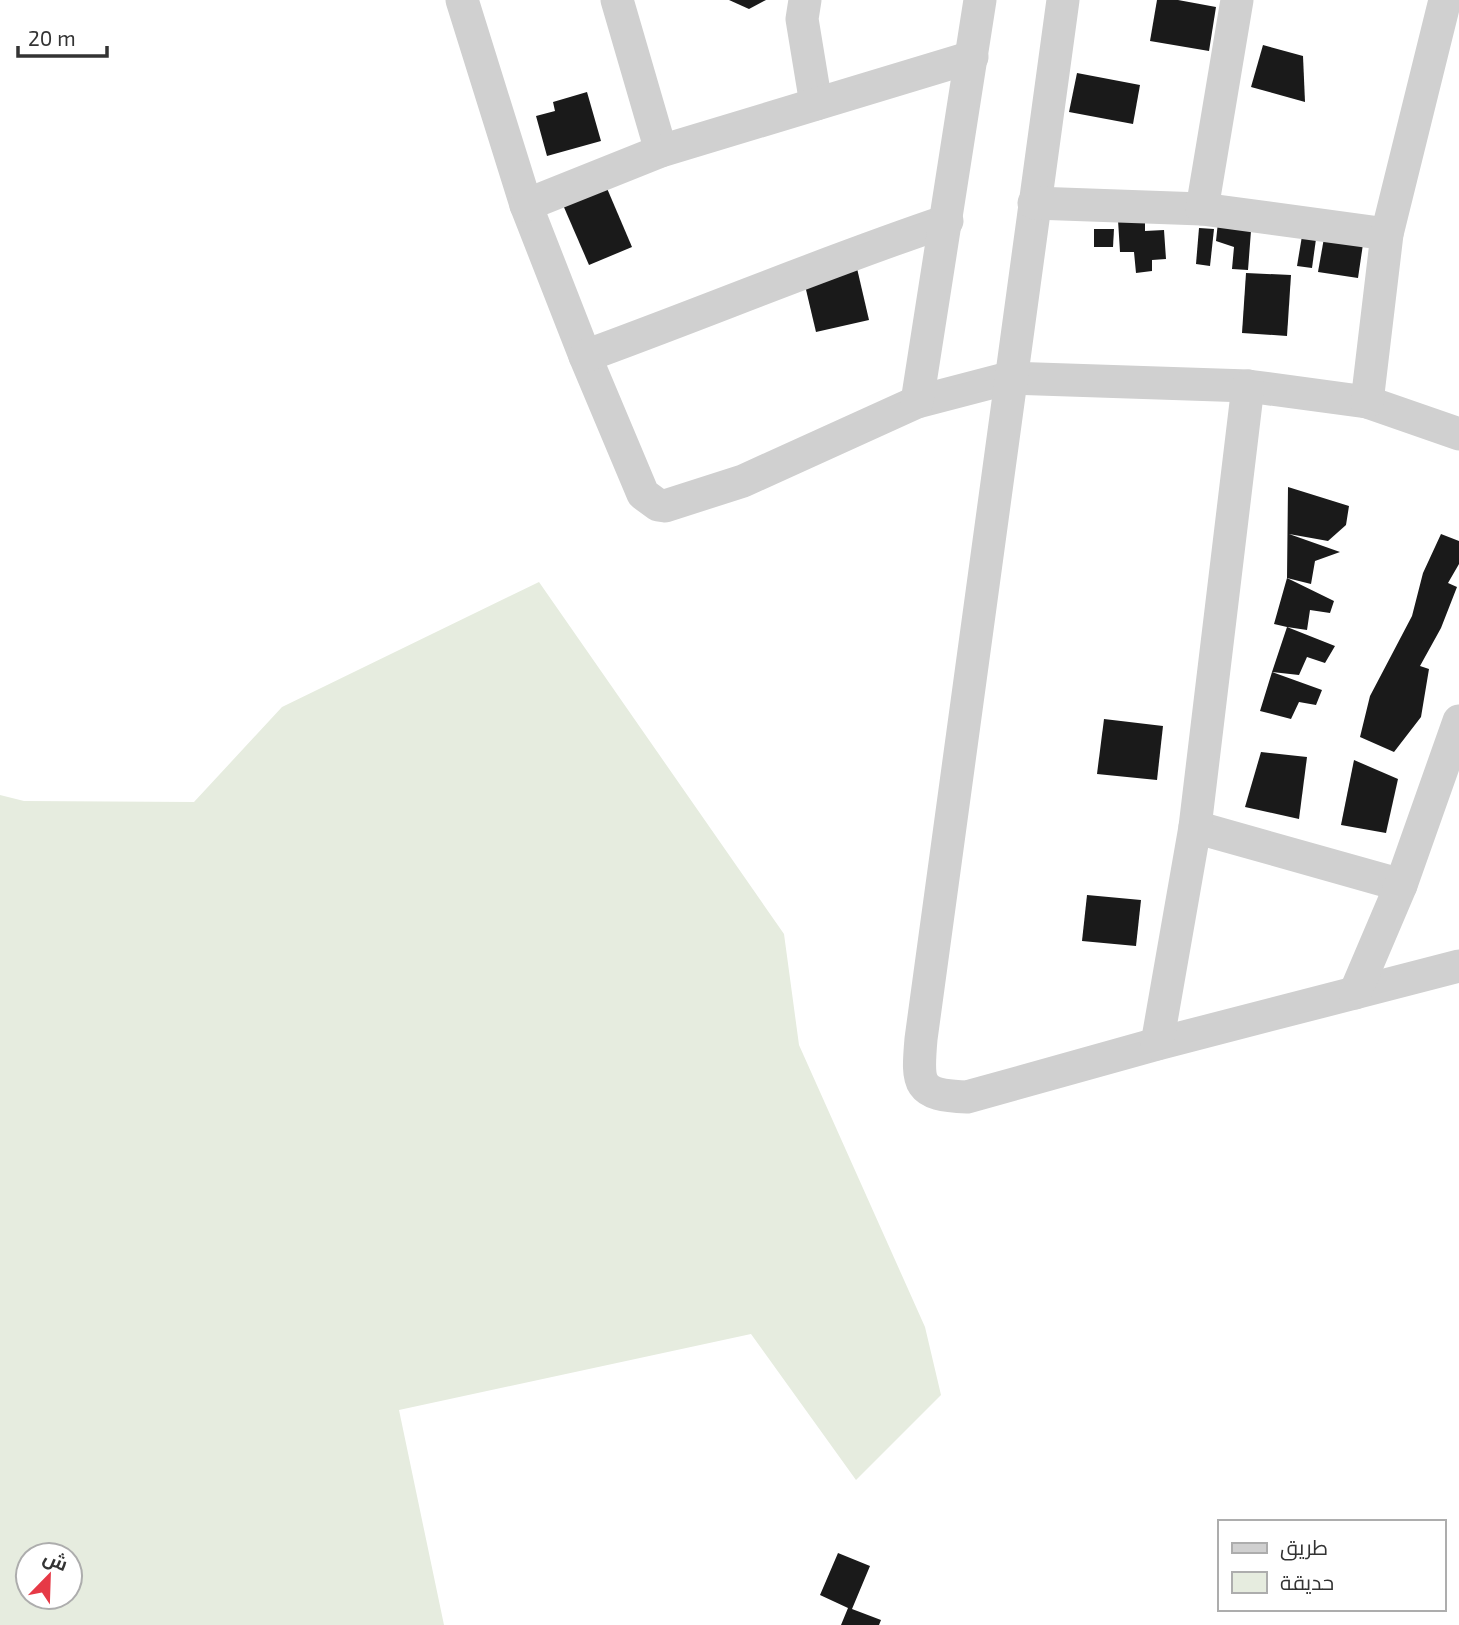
<svg xmlns="http://www.w3.org/2000/svg" width="1459" height="1625" viewBox="0 0 1459 1625" font-family="'Exo 2',Cairo,sans-serif">
<style>
.green{fill:#e6ecdf;fill-rule:evenodd}
.building{fill:#1a1a1a}
.lines{fill:none;stroke-linecap:round;stroke-linejoin:round}
.minor{stroke:#d0d0d0;stroke-width:33}
</style>
<rect width="100%" height="100%" fill="#fff"/>
<!-- green -->
<path class="green" d="M539,582l245,352 15,111 126,282 16,68 -85,85 -105,-146 -352,76 45,215h-444v-830l24,6 170,1 88,-95zM28,1555h42v42h-42z"/>
<!-- building -->
<g class="building">
<path d="M729,0h37l-17,9z"/>
<path d="M1157,0h21l38,7 -7,44 -59,-10z"/>
<path d="M1263,45l40,11 2,46 -54,-15z"/>
<path d="M1077,73l63,12 -7,39 -64,-12z"/>
<path d="M587,92l14,49 -54,15 -11,-40 19,-5 -2,-9z"/>
<path d="M606,186l26,61 -43,18 -26,-60z"/>
<path d="M1145,218v13l19,-1 2,29 -14,1v11l-16,2 -2,-21h-14l-2,-32z"/>
<path d="M1252,218l-4,52 -16,-1 2,-22 -18,-6 2,-19z"/>
<path d="M1199,228l15,1 -4,37 -14,-2z"/>
<path d="M1094,229h20l-1,18h-19z"/>
<path d="M1302,236l14,3 -4,29 -15,-2z"/>
<path d="M1324,238l39,6 -5,34 -40,-6z"/>
<path d="M856,264l13,56 -53,12 -13,-55z"/>
<path d="M1246,273l45,2 -4,61 -45,-3z"/>
<path d="M1288,487l61,19 -3,19 -18,16 -39,-7 51,18 -25,9 -4,23 -24,-6z"/>
<path d="M1441,534l18,7v23l-11,19 9,4 -16,41 -21,38 9,3 -8,48 -27,35 -34,-15 10,-41 42,-80 11,-43z"/>
<path d="M1287,578l47,23 -4,12 -20,-3 -3,20 -20,-3 48,19 -10,17 -18,-6 -8,18 -27,-3 50,18 -6,15 -17,-3 -8,17 -31,-8 12,-39 15,-45 -13,-3z"/>
<path d="M1104,719l59,7 -6,54 -60,-6z"/>
<path d="M1261,752l46,5 -8,62 -54,-12z"/>
<path d="M1354,760l44,19 -12,54 -45,-8z"/>
<path d="M1087,895l54,5 -5,46 -54,-5z"/>
<path d="M838,1553l32,13 -18,43 29,11 -2,5h-38l7,-17 -28,-13z"/>
</g>
<g class="lines">
<!-- minor -->
<g class="minor">
<path d="M462,0l64,205 59,151 58,138 15,11 7,1 78,-25 174,-79 92,-24 239,8 119,16 92,32"/>
<path d="M617,0l44,151"/>
<path d="M805,0l-3,19 14,85"/>
<path d="M1063,0l-142,1039c-4,46 -4,56 46,58l190,-53 302,-78"/>
<path d="M1034,203l168,6 185,25"/>
<path d="M526,205l135,-54 311,-94"/>
<path d="M1202,209l35,-209"/>
<path d="M585,356c121,-44 240,-94 362,-135"/>
<path d="M917,402l63,-402"/>
<path d="M1367,402l20,-168 58,-234"/>
<path d="M1195,827l206,58"/>
<path d="M1355,993l46,-108 58,-164"/>
<path d="M1157,1044l38,-217 53,-441"/>
</g>
</g>
<!-- legend -->
<rect x="1218" y="1520" width="228" height="91" fill="#ffffff" stroke="#adadad" stroke-width="2"/>
<rect x="1232" y="1543" width="35" height="10" fill="#d0d0d0" stroke="#adadad" stroke-width="2"/>
<text x="1280" y="1555" font-size="21" fill="#333333">طريق</text>
<rect x="1232" y="1572" width="35" height="21" fill="#e6ecdf" stroke="#adadad" stroke-width="2"/>
<text x="1280" y="1590" font-size="21" fill="#333333">حديقة</text>
<!-- north arrow -->
<g transform="translate(49 1576) rotate(23)"><circle r="33" fill="#ffffff" stroke="#adadad" stroke-width="2"/>
<path d="M0-5L12 26L0 18L-12 26Z" fill="#e63946"/>
<text y="-10" font-size="19" font-weight="bold" text-anchor="middle" fill="#333333">ش</text>
</g>
<!-- scale -->
<path d="M18 46v10h89v-10" fill="none" stroke="#333333" stroke-width="3.5"/>
<text x="28" y="46" font-size="21" fill="#333333" stroke="#ffffff" stroke-width="5" paint-order="stroke">20 m</text>
</svg>
